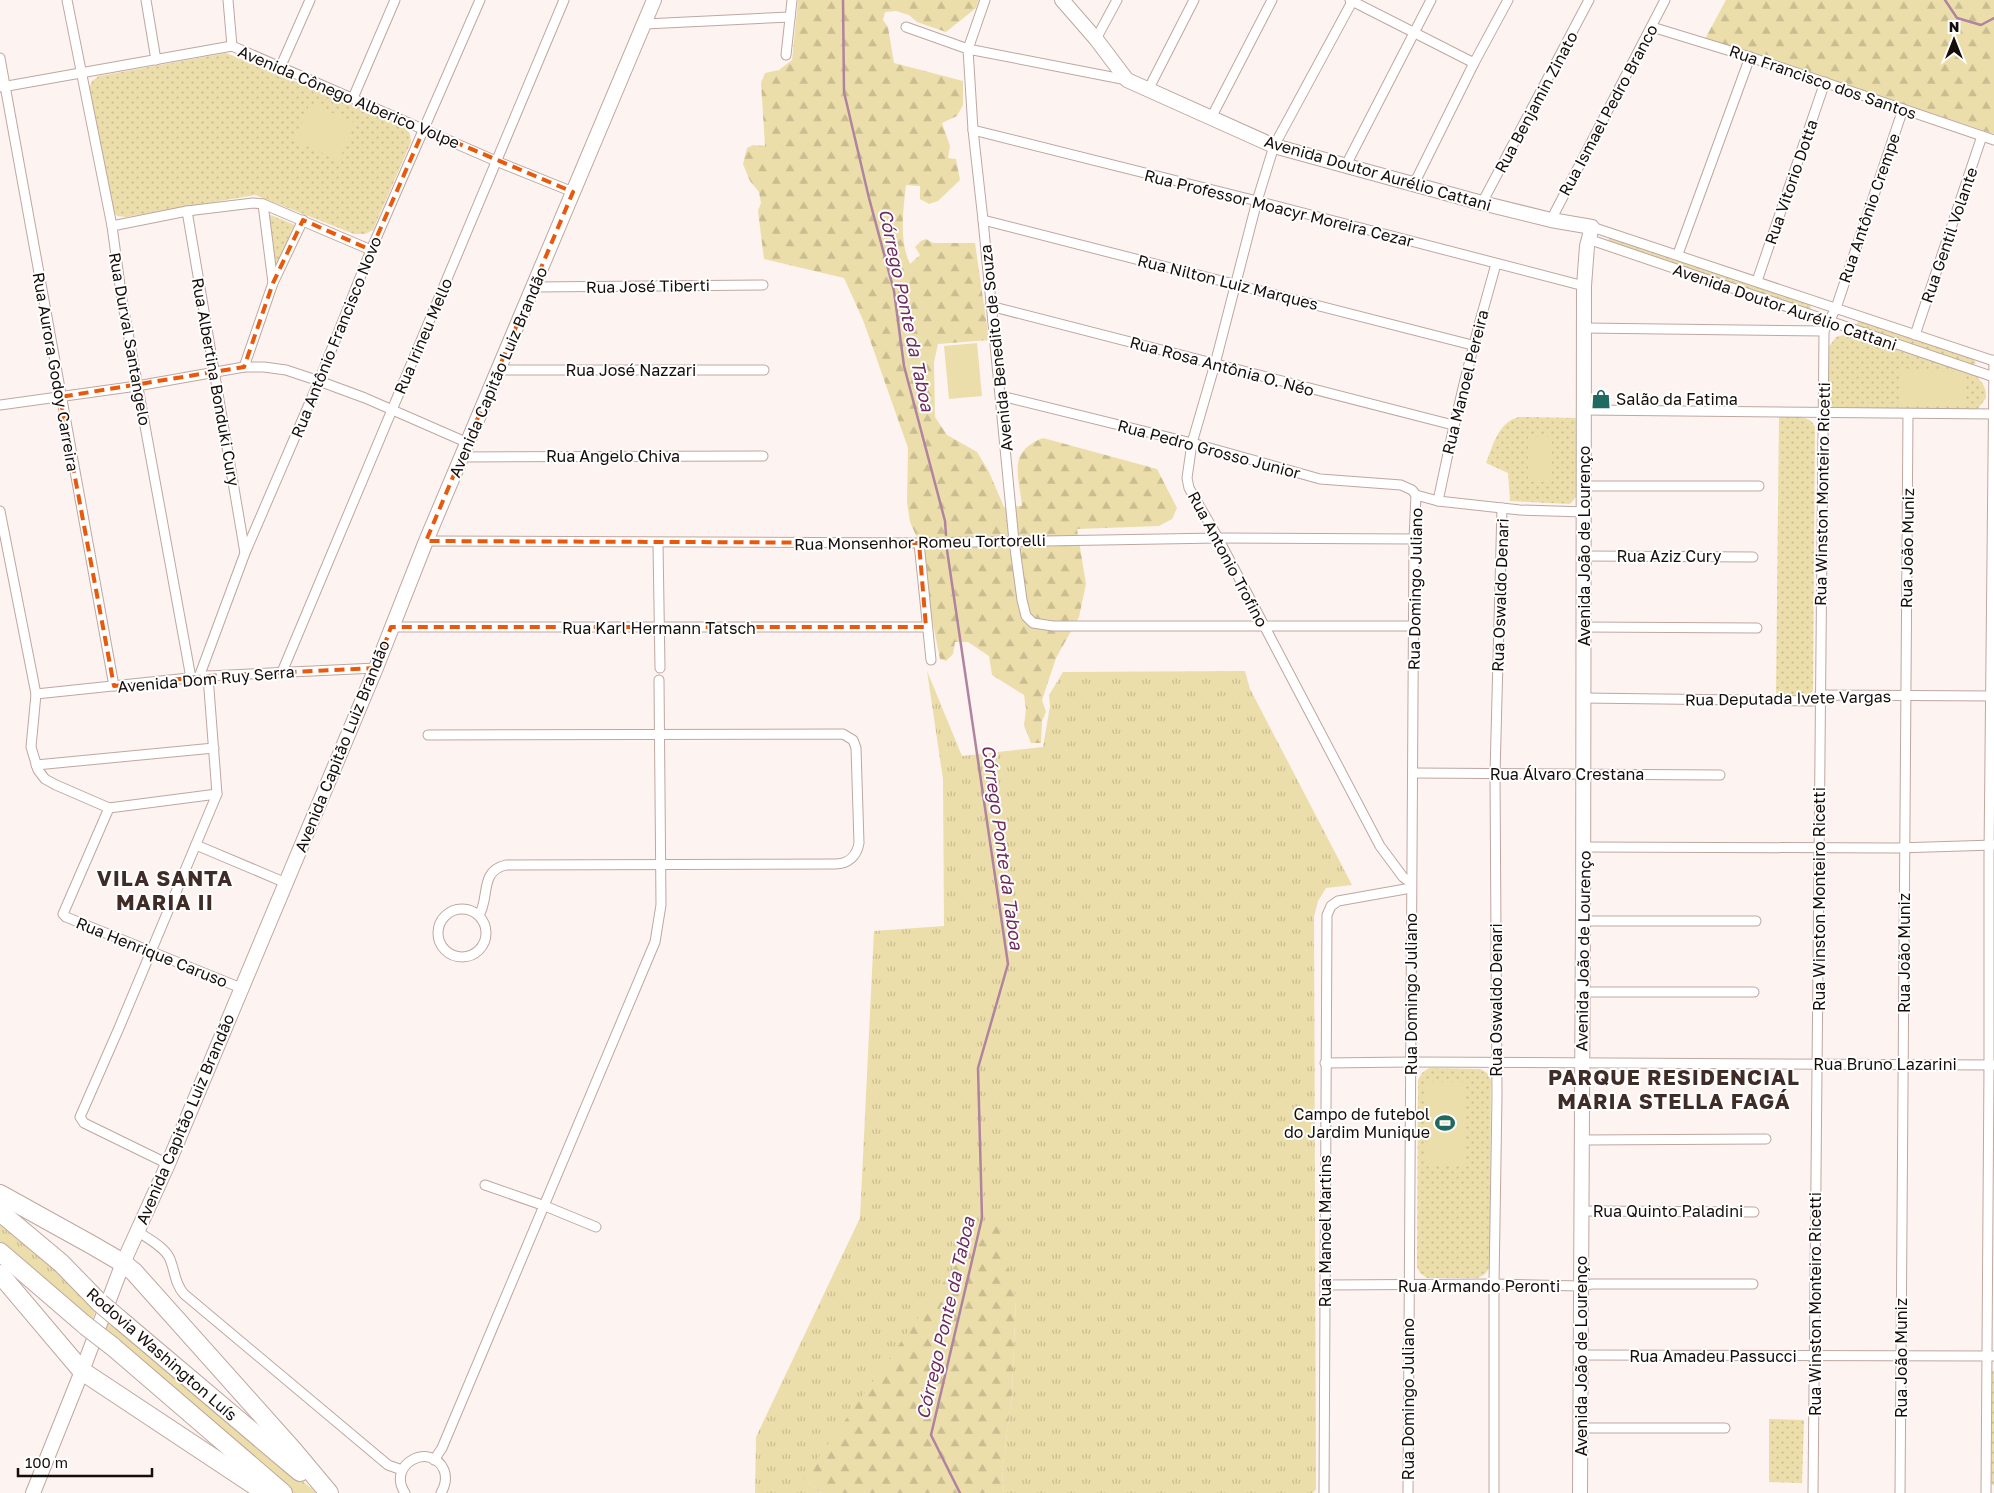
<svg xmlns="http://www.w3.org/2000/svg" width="1994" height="1493" viewBox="0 0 1994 1493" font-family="'Golos Text',sans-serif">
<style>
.grass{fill:url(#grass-tufts)}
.forest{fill:url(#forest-firs)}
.park{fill:url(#park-dots)}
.pitch{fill:#ebdeaa}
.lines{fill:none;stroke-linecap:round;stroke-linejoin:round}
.stream{stroke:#b0839f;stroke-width:2.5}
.street-casing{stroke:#bfa7a0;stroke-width:11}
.secondary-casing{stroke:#bfa7a0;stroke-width:16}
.highway-casing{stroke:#bfa7a0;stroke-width:20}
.street{stroke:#fff;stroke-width:9}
.secondary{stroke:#fff;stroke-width:14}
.highway{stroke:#fff;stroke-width:18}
.highway-bridge-casing{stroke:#bfa7a0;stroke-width:20;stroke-linecap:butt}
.highway-bridge{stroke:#fff;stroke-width:18}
.marked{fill:none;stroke:#e8590c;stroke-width:4;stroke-dasharray:10 6;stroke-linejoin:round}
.labels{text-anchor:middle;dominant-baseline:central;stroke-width:4;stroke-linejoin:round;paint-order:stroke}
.street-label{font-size:16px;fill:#160e0b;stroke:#fff}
.poi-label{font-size:16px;fill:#160e0b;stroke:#fff;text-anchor:start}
.water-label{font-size:18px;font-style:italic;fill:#6f2a5e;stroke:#fff}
.district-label{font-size:21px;font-weight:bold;letter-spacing:1px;fill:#3f2c26;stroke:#fff}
</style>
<defs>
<pattern id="grass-tufts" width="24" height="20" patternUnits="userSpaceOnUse" patternTransform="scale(1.25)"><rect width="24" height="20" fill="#ebdeaa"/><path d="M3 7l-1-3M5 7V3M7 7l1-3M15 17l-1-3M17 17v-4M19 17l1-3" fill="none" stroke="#c9bd91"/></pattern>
<pattern id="forest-firs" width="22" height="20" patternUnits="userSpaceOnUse" patternTransform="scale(1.25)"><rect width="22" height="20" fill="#ebdeaa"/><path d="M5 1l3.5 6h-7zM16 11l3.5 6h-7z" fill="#c9bd91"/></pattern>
<pattern id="park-dots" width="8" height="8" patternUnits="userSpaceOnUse" patternTransform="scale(1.25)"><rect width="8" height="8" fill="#ebdeaa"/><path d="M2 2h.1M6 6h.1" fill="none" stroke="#c9bd91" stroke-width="1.8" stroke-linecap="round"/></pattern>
</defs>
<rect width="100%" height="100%" fill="#fdf3f0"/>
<!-- grass -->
<g class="grass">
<path d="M927,671l35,85 81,-9 7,-41 -1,-11 14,-23 182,-1 5,18 102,196 -26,3 -8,13 -4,16 2,572 -3,4h-309l-2,-21 10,-78 4,-94 -212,178 17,15h-66l1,-56 104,-219 14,-287 70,-5 -1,-147z"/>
<path d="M0,1222l95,82 1,6 -5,13 -91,-78z"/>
<path d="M107,1319l210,174h-25l-190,-161z"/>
</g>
<!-- forest -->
<g class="forest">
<path d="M798,0h181l-3,8 -30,24 -29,-10 -8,-7 -13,-4 -11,1 -2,8 5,7 6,36 69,18v24l-6,11 -15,7 8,23 -2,12 8,1 4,21 -22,21 -9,3 -9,-5v-13l-14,-1c-3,25 -7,56 4,79l10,-9 -5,-8 6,-6 5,-2 7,4h42l14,97 -51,4 -4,18 1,55 12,18 30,17 12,20 15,35 18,-1c-3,-31 -15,-54 21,-68l114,31 20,39 -5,11 -13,7 -82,3 9,55 -7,33 -23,41 -14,42 4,12 -4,9 -1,22h-10l-7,-18 2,-16 -2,-14 -32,-20 -3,-19 -21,-14h-13l-2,12 -7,7 -6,-2 -8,-40 -7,-64 -15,-33 -3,-20 1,-54 -45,-128 -19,-42 -80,-19 -6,-48 3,-8 -2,-11 -9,-11 -7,-17 4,-16 6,-3 12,1 -4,-63 4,-10 14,-3 13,-10z"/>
<path d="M1726,0h268v134l-289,-95z"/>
<path d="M995,1210l21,90 -4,94 -10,78 2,21h-183l-17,-15z"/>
</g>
<!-- park -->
<g class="park">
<path d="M226,53l178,73 6,8 1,8 -38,88 -8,4h-11l-99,-39 -129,22 -9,-1 -4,-5 -24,-122 3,-8 7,-5z"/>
<path d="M268,214l27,11 -18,41h-2z"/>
<path d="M1609,237h2l199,66 1,6 -2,2 -201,-69z"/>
<path d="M1858,321h3l112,37 3,5 -5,3 -115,-40z"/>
<path d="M1847,334l127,41c8,5 13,14 12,23l-9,12 -144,-2 -3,-3 -3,-6 1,-51 8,-11z"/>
<path d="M1519,417l58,1 1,77 -8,9 -60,-3 -2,-28 -22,-10c7,-17 12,-41 33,-46z"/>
<path d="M1779,417c12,1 31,-4 36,10l-2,261v3l-5,4 -32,1z"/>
<path d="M1429,1068l51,1 7,4 4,7 -1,187 -5,7 -7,4h-51l-7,-5 -3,-6 1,-187 4,-7z"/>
<path d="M1994,1370v116l-3,-3 1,-111z"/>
<path d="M1769,1419l35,1 -2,63 -33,-1z"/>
</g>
<!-- pitch -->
<g class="pitch">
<path d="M310,103l45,20 -16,37 -45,-19z"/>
<path d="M977,343l5,53 -33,3 -5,-53z"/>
<path d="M1901,371l64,1 -1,34 -64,-1z"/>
<rect x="1528" y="437" width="24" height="45"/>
<rect x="1426" y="1082" width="38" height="83"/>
</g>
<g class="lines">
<!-- stream -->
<g class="stream">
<path d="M843,0l1,92 25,106 25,93 10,75 41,155 1,14"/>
<path d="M1945,0l12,18 24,7 13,-7"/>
<path d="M947,550l61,414 -30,104 4,150 -51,217 29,58"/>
</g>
<defs>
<g id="street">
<path d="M67,0l45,226 10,74 69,378"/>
<path d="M146,0l10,60"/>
<path d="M228,0l4,46"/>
<path d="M985,0l-17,49 5,81 10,90 31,321 8,59 4,16 7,7 20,3h361"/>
<path d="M1350,0l124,63"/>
<path d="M1353,0l-79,146 -17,55 -42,163 -23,79 -5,35 2,10 29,50 162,308 23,31 8,6"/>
<path d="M645,24l145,-7"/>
<path d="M906,27l62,22 159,31"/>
<path d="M1652,27l98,30 244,83"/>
<path d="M1096,39l21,-39"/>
<path d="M786,55l6,-55"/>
<path d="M0,58l114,628"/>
<path d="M280,68l30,-68"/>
<path d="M2,87l230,-41 264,115 77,31"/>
<path d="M1148,90l46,-90"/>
<path d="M353,98l42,-98"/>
<path d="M1211,118l61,-118"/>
<path d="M973,130l284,71 327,85"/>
<path d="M1346,165l85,-165"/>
<path d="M1414,184l60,-121 34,-63"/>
<path d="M1482,203l107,-203"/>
<path d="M263,204l10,79"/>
<path d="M187,211l58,342"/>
<path d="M983,220l489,125"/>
<path d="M1551,220l114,-220"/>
<path d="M112,226l75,-15 66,-8 10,1 108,46"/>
<path d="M1592,227l402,134"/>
<path d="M1588,239l406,138"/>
<path d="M1678,254l72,-197"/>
<path d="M1757,281l68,-199"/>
<path d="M534,287l229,-2"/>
<path d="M990,306l463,119"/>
<path d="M1584,328l240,3"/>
<path d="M1915,335l67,-199"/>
<path d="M244,367l29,-84 30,-63"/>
<path d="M499,370h265"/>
<path d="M1001,396l191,47 128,36 81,6 11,5 4,5"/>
<path d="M0,405l137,-19 107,-19h20l22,3 33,11 46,17 103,45"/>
<path d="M1584,410l410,4"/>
<path d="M463,457l300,-1"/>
<path d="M1584,486h175"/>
<path d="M1416,495l22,6 82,9 65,2"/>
<path d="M1438,501c16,-80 35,-158 58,-237"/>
<path d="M0,511l36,183 -5,53 7,23 7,9 11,6 53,23 -46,106 3,3 175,71"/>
<path d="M426,541l493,2 299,-5 196,1"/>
<path d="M919,543l12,117"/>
<path d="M658,544l2,124"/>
<path d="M1585,556l168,1"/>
<path d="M391,627h535"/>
<path d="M1584,627l173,1"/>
<path d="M282,672l282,-672"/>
<path d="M199,677l46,-124 74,-172 52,-131 109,-250"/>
<path d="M36,694l172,-18 168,-8"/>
<path d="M1583,698l230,3 7,-6 174,1"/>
<path d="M428,735l415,-1 10,6 3,8 3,95c-2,13 -11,21 -24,21l-329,1c-27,6 -16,33 -27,50"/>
<path d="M36,765l178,-17"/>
<path d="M1413,773l307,2"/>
<path d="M109,808l108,-14"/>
<path d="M196,845l90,38"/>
<path d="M1584,847l313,1 97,-3"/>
<circle cx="462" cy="933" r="24"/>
<path d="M1584,921h172"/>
<path d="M1582,992h172"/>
<path d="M1325,1063l86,-1 583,3"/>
<path d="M1582,1140l184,-1"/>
<path d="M168,1164l-84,-41 -4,-6 39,-89 98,-234 -9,-118"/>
<path d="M485,1185l60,21 51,21"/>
<path d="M1582,1211l172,1"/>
<path d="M137,1231c10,7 26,15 32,26 6,12 5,26 15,37l204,171 14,5"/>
<path d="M1325,1285l169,-1 86,2 12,-2h161"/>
<path d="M1581,1355l413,1"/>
<path d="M1581,1428h144"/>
<path d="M434,1460l8,-12 213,-506 6,-37 -2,-225"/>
<path d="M405,1493c-19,-29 26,-52 39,-23 3,8 1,16 -3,23"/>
<path d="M1324,1493l3,-578 4,-9 7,-5 73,-13"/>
<path d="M1408,1493l6,-954 2,-44"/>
<path d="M1494,1493v-209l3,-188 -2,-322 7,-266"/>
<path d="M1813,1493l11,-1162 12,-23 67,-199"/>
<path d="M1900,1493l8,-1079"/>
<path d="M1986,1493l3,-428v-210l5,-495"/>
</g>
<g id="secondary">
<path d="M1062,0l34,39 31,41 147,66 208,57 69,17 41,7 -5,19 -3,40c0,402 -1,805 -4,1207"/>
<path d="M33,1493l49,-122 41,-108 45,-99 208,-496 50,-127 228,-541"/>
</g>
<g id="highway">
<path d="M0,1194l92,51 31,18 11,9 159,178 36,43"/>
<path d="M0,1212l61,51 39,40"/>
<path d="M0,1252l86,74"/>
<path d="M0,1274l82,97 184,122"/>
<path d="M119,1319l181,153"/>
<path d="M112,1346l171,147"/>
</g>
</defs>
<!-- street casing -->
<use href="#street" class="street-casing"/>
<!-- secondary casing -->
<use href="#secondary" class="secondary-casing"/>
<!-- highway casing -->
<use href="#highway" class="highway-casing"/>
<!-- street -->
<use href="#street" class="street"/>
<!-- secondary -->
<use href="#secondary" class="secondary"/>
<!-- highway -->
<use href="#highway" class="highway"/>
<defs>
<g id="highway-bridge">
<path d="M100,1303l19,16"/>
<path d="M86,1326l26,20"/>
</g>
</defs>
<!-- highway-bridge casing -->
<use href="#highway-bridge" class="highway-bridge-casing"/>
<!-- highway-bridge -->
<use href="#highway-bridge" class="highway-bridge"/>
</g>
<!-- marked area -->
<path class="marked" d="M424,129l149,63 -147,349 493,2 7,84h-535l-15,41 -168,8 -94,10 -54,-289 184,-30 29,-84 30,-63 68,30z"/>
<!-- icons -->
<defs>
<symbol id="shop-bare" viewBox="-9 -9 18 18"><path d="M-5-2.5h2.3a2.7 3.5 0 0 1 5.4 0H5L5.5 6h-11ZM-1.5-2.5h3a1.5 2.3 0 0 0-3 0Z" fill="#1f6961" stroke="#fff" stroke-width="2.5" paint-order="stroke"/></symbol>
<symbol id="stadium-bare" viewBox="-9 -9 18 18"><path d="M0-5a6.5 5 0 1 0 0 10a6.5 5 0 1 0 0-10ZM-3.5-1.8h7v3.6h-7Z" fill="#1f6961" stroke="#fff" stroke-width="2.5" paint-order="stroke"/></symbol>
</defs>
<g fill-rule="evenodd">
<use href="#shop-bare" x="1587" y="385" width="28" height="28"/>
<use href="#stadium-bare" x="1431" y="1109" width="28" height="28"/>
</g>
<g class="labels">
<!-- street labels -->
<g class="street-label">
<text transform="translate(1823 82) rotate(19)">Rua Francisco dos Santos</text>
<text transform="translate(349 97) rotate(23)">Avenida Cônego Alberico Volpe</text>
<text transform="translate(1536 102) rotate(-62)">Rua Benjamin Zinato</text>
<text transform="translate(1608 110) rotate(-62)">Rua Ismael Pedro Branco</text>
<text transform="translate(1378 173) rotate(16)">Avenida Doutor Aurélio Cattani</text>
<text transform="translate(1791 182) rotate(-71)">Rua Vitorio Dotta</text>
<text transform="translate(1279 208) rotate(14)">Rua Professor Moacyr Moreira Cezar</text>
<text transform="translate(1869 208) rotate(-71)">Rua Antônio Crempe</text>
<text transform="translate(1949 235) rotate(-71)">Rua Gentil Volante</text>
<text transform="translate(1228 282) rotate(14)">Rua Nilton Luiz Marques</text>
<text transform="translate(648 286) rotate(-1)">Rua José Tiberti</text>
<text transform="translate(1785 307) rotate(19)">Avenida Doutor Aurélio Cattani</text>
<text transform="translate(423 336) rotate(-67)">Rua Irineu Mello</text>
<text transform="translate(336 337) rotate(-68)">Rua Antônio Francisco Novo</text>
<text transform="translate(130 339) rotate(80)">Rua Durval Santangelo</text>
<text transform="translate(996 348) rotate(-96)">Avenida Benedito de Souza</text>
<text transform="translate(1222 366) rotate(15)">Rua Rosa Antônia O. Néo</text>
<text x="631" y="370">Rua José Nazzari</text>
<text transform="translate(56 372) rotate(80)">Rua Aurora Godoy Carreira</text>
<text transform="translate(498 372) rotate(-67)">Avenida Capitão Luiz Brandão</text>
<text transform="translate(216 382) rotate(80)">Rua Albertina Bonduki Cury</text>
<text transform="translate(1465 382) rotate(-76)">Rua Manoel Pereira</text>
<text transform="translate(1209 449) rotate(15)">Rua Pedro Grosso Junior</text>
<text x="613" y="456">Rua Angelo Chiva</text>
<text transform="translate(1822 494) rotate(-89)">Rua Winston Monteiro Ricetti</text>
<text transform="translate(920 542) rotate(-1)">Rua Monsenhor Romeu Tortorelli</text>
<text transform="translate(1584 546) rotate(-90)">Avenida João de Lourenço</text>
<text transform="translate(1907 548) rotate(-89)">Rua João Muniz</text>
<text x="1669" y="556">Rua Aziz Cury</text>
<text transform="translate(1228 559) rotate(62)">Rua Antonio Trofino</text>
<text transform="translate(1415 589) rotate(-89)">Rua Domingo Juliano</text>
<text transform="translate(1500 595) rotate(-88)">Rua Oswaldo Denari</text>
<text x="659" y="628">Rua Karl Hermann Tatsch</text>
<text transform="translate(206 679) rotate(-5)">Avenida Dom Ruy Serra</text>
<text transform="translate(1788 698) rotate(-1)">Rua Deputada Ivete Vargas</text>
<text transform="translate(342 746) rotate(-68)">Avenida Capitão Luiz Brandão</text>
<text x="1567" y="774">Rua Álvaro Crestana</text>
<text transform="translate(1819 899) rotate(-90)">Rua Winston Monteiro Ricetti</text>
<text transform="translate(1583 951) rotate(-89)">Avenida João de Lourenço</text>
<text transform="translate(152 952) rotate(22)">Rua Henrique Caruso</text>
<text transform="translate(1904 953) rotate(-90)">Rua João Muniz</text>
<text transform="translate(1411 994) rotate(-90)">Rua Domingo Juliano</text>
<text transform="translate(1496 1000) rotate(-90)">Rua Oswaldo Denari</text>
<text x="1885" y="1064">Rua Bruno Lazarini</text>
<text transform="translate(185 1119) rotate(-67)">Avenida Capitão Luiz Brandão</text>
<text x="1668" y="1211">Rua Quinto Paladini</text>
<text transform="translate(1325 1231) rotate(-90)">Rua Manoel Martins</text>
<text x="1479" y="1286">Rua Armando Peronti</text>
<text transform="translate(1815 1304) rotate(-90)">Rua Winston Monteiro Ricetti</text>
<text transform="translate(162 1354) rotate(41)">Rodovia Washington Luís</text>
<text transform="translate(1581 1356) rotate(-90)">Avenida João de Lourenço</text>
<text x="1713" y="1356">Rua Amadeu Passucci</text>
<text transform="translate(1901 1358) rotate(-90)">Rua João Muniz</text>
<text transform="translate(1408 1399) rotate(-90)">Rua Domingo Juliano</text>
</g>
<!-- poi labels -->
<g class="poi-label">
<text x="1616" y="399">Salão da Fatima</text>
<text x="1430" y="1114" text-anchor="end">Campo de futebol<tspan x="1430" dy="18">do Jardim Munique</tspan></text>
</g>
<!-- water labels -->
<g class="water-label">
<text transform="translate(907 310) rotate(78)">Córrego Ponte da Taboa</text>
<text transform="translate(1003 847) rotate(82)">Córrego Ponte da Taboa</text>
<text transform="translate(945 1318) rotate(-77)">Córrego Ponte da Taboa</text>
</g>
<!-- district labels -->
<g class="district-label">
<text x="165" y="878">VILA SANTA<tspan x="165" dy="24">MARIA II</tspan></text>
<text x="1674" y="1077">PARQUE RESIDENCIAL<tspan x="1674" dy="24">MARIA STELLA FAGÁ</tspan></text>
</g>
</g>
<!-- north arrow -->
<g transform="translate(1954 40)" stroke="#ffffff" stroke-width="4" paint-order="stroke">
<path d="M0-4L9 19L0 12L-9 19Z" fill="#160e0b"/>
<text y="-8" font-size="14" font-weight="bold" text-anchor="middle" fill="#160e0b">N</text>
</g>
<!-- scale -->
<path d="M18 1468v8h134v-8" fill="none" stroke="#160e0b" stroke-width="2.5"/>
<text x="25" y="1468" font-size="15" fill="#160e0b" stroke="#ffffff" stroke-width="4" paint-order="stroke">100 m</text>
</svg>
